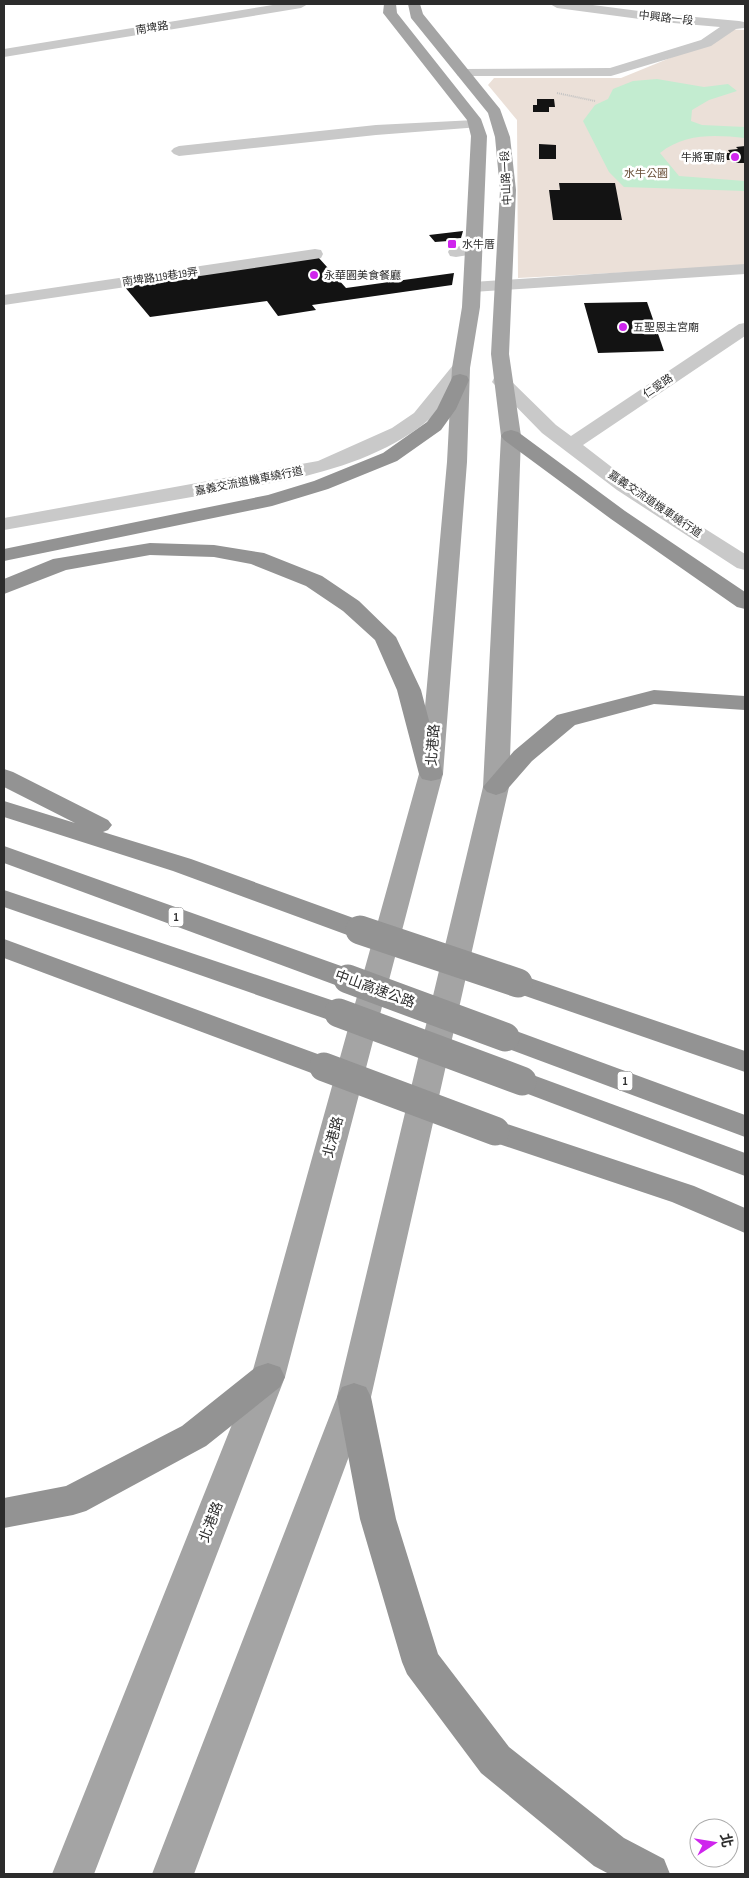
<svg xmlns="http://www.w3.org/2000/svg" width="749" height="1878" viewBox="0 0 749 1878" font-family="'Sofia Sans Condensed','Noto Sans TC',sans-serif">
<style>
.green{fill:#ebe0d8}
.water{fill:#c3ecd0}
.building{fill:#131313}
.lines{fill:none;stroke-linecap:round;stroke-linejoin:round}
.path{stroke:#c3c3c3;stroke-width:2;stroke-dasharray:1 1;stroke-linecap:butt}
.minor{fill:#c9c9c9;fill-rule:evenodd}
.major{fill:#a4a4a4;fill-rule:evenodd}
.highway{fill:#939393;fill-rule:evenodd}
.highway-bridge{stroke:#939393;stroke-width:29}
.poi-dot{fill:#cf25ed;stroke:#fff;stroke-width:2}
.labels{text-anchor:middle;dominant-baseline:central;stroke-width:5;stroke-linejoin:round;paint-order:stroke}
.far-street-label{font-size:11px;fill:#2c2c2c;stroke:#fff}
.far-poi-label{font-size:11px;fill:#2c2c2c;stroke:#fff;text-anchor:start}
.far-park-label{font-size:11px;fill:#694f38;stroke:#fff}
.shield{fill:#fff;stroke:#6b6b6b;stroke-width:1}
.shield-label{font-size:12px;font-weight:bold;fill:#2c2c2c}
.street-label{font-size:14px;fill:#2c2c2c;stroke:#fff}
</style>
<rect width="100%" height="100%" fill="#fff"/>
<!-- green -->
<path class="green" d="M723,29l22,1v236l-227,12 -1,-158 -29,-35 6,-7h127l88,-36z"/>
<!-- water -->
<path class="water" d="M657,79l47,8 24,-3 9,7 -28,9 -17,10 -1,11 11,4 43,2v11c-30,-3 -60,-5 -85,15l19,23 66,5v10l-121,-4 -15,-15 -26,-51 12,-16 13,-6 5,-10 20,-8z"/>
<!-- building -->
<g class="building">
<path d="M537,99h17l1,8h-6v5h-16v-7h4z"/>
<path d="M539,144l17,1v14h-17z"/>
<path d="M745,146v17h-11l-1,-3h-6l-3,-7h6l-2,-3 10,-1 -2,-2z"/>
<path d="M559,183h56l7,37h-69l-4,-30h11z"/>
<path d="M463,231l-2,7 -13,1v2l-13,1 -6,-7z"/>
<path d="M318,257l28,31 108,-15 -2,12 -140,20 4,5 -38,6 -11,-15 -117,16 -26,-31z"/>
<path d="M647,302l17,49 -66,2 -14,-50z"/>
</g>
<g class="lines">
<!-- path -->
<path class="path" d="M557,93l38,8"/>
<!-- minor -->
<g class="minor">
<path d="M279,4h29l-7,4 -297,49v-8z"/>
<path d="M550,4h35l77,10 77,7 5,1 1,4 -1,2 -8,1 -25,17 -100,30h-153l-2,-3 2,-3 5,-1 147,-1 91,-28 19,-13 -58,-5 -105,-14z"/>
<path d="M475,120l5,1 2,3 -2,3 -104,8 -197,21 -5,-2 -3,-3 3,-3 5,-2 197,-21z"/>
<path d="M474,244l6,1 2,4 -2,4 -24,4 -6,-1 -2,-4 2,-4z"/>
<path d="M315,249l6,1 2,4 -2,4 -317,47v-10z"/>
<path d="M745,264v10l-272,18 -6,-1 -3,-4 3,-4 6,-1z"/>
<path d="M745,323v13l-162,109 48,37 114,72v16l-8,-2 -120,-78 -75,-57 -50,-51 2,-4 7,-2 7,2 48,47 15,11 168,-112z"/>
<path d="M461,362l7,2 2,4c-9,13 -32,45 -44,54 -38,31 -91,48 -138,58l-284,50v-12l314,-57 74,-33 22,-15 40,-49z"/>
</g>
<!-- major -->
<g class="major">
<path d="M384,4h12l1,9 84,106 6,17 -7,171 -10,61 -3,94 -24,312 -158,603 -191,497h-42l199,-497 168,-603 28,-312 5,-94 10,-61 9,-171 -4,-16 -84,-107z"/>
<path d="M408,4h12l3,10 77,95 10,28 6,53 -7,164 12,82 -12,351 -138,610 -177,477h-42l185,-477 146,-610 18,-351 -10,-82 9,-164 -5,-53 -7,-24 -77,-95z"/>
</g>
<!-- highway -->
<g class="highway">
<path d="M460,374l7,2 2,4 -13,29 -15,21 -44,31 -69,28 -56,17 -268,55v-12l264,-54 46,-14 69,-28 44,-31 10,-13 16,-33z"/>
<path d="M511,430l7,2 107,79 120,81v17l-8,-2 -126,-88 -107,-79 -3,-4 3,-4z"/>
<path d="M150,543l64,2 50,8 58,23 37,25 37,36 25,53 22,84 -3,5 -9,2 -9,-2 -3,-5 -22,-84 -22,-50 -32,-29 -37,-25 -55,-22 -37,-7 -64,-2 -84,15 -62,24v-15l49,-20z"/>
<path d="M654,690l91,6v14l-91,-6 -79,21 -43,36 -27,31 -9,3 -9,-3 -4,-5 31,-36 43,-36z"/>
<path d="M4,769l9,3 95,48 4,5 -4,5 -5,2 88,27 179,65 4,6 -4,6 -10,3 -10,-3 -177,-65 -169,-54v-16l71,22 -71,-36z"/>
<path d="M4,846l354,126 4,7 -4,7 -10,2 -10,-2 -334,-123z"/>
<path d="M4,890l345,116 4,7 -4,7 -10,3 -10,-3 -325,-113z"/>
<path d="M4,939l330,121 5,7 -5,7 -10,3 -10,-3 -310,-116z"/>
<path d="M518,974l227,77v21l-237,-82 -4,-7 4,-7z"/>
<path d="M505,1027l240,88v22l-250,-93 -5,-7 5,-7z"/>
<path d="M522,1071l223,82v23l-233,-88 -5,-7 5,-7z"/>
<path d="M495,1120l199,66 51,22v25l-73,-31 -188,-63 -4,-8 4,-8z"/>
<path d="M268,1363l12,4 5,10 -5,10 -74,59 -120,65 -13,4 -69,13v-30l62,-12 116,-60 74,-59z"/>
<path d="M354,1383l12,4 5,10 25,122 42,135 71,93 115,91 40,21 6,15h-61l-15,-8 -113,-93 -74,-99 -5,-12 -42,-143 -23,-122 5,-10z"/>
</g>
<!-- highway-bridge -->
<g class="highway-bridge">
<path d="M360,930l158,53"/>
<path d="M348,979l157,58"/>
<path d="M339,1013l183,68"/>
<path d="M324,1067l171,64"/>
</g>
</g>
<!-- markers -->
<g class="poi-dot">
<circle cx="735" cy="157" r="5"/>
<rect x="447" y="239" width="10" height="10" rx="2.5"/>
<circle cx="314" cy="275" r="5"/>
<circle cx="623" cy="327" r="5"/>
</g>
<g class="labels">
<!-- far-street labels -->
<g class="far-street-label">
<text transform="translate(666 18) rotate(6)">中興路一段</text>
<text transform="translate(152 28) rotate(-9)">南埤路</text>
<text transform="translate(506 178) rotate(-93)">中山路一段</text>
<text transform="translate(160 277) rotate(-8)">南埤路119巷19弄</text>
<text transform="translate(658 386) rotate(-34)">仁愛路</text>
<text transform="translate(249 481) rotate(-11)">嘉義交流道機車繞行道</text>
<text transform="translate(655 504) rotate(34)">嘉義交流道機車繞行道</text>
</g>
<!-- far-poi labels -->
<g class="far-poi-label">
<text x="725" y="157" text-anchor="end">牛將軍廟</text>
<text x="462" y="244">水牛厝</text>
<text x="324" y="275">永華園美食餐廳</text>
<text x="633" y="327">五聖恩主宮廟</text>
</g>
<!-- far-park labels -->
<g class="far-park-label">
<text x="646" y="173">水牛公園</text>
</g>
<!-- shield labels -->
<g class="shield">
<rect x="168.5" y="907.5" width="15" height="19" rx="4"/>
<rect x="617.5" y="1071.5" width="15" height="19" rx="4"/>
</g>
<g class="shield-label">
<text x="176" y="917">1</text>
<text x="625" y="1081">1</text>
</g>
<!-- street labels -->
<g class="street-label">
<text transform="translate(433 745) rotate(-86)">北港路</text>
<text transform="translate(375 989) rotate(20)">中山高速公路</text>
<text transform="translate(333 1137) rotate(-75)">北港路</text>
<text transform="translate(211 1522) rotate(-69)">北港路</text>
</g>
</g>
<!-- border -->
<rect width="749" height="1878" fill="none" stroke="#2c2c2c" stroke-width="10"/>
<!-- north arrow -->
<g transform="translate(714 1843) rotate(78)"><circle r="24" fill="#ffffff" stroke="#ababab"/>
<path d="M0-4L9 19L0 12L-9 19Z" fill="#cf25ed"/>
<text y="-8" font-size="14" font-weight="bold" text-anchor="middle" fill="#2c2c2c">北</text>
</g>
</svg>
